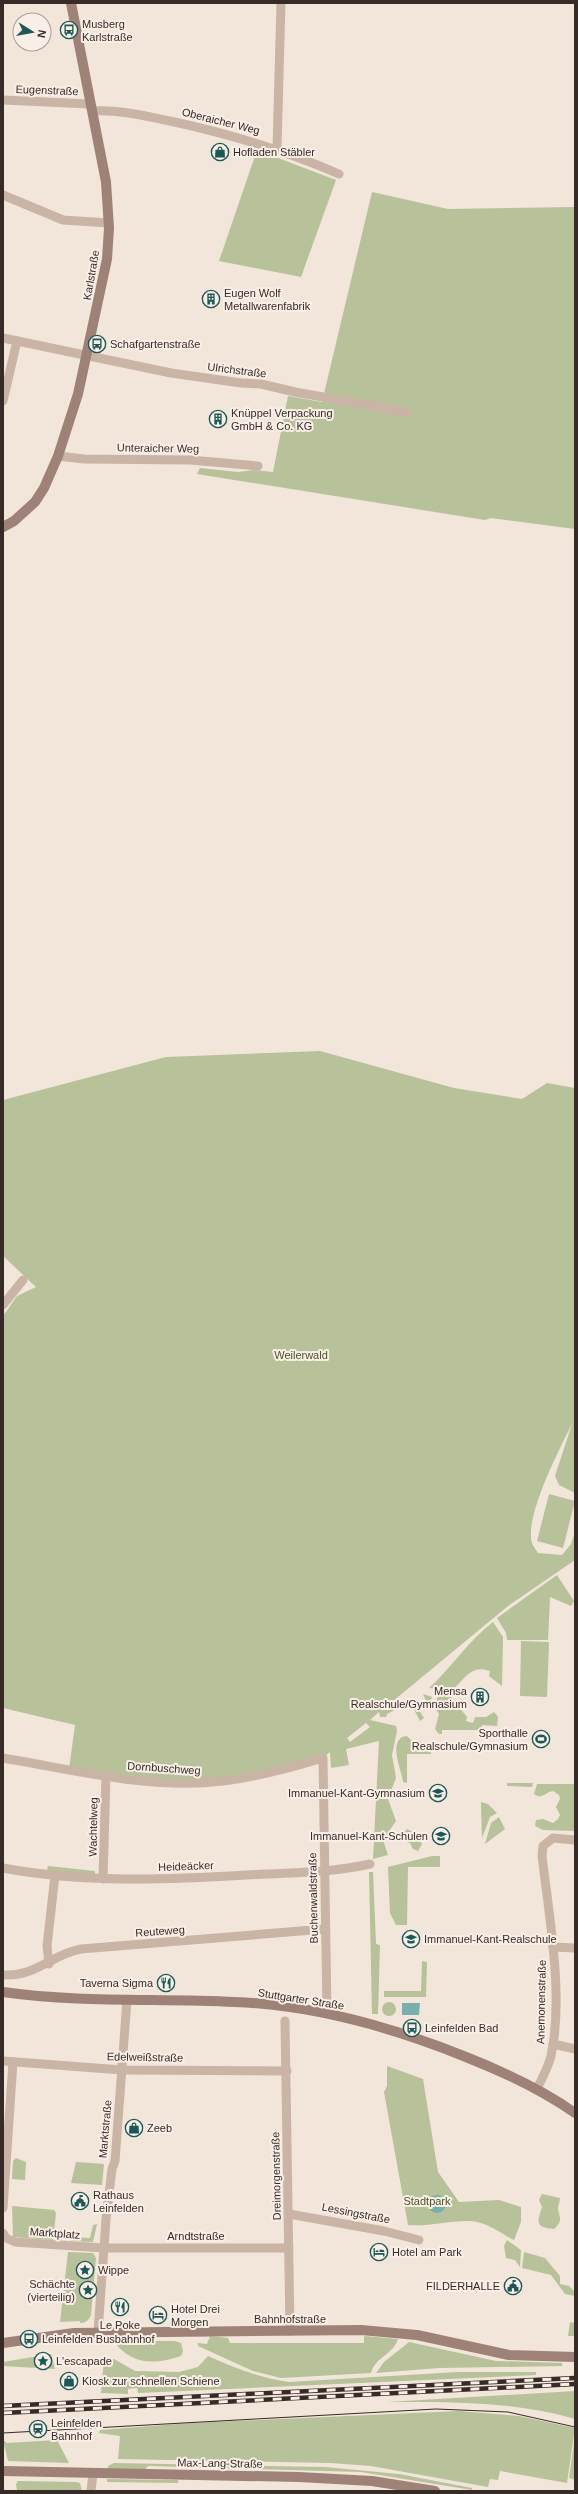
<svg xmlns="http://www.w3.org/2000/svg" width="578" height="2494" viewBox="0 0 578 2494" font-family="Helvetica,sans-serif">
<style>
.green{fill:#b7c19a;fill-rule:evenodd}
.water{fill:#79afad}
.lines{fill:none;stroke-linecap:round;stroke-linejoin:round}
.street{stroke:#cab4a6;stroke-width:9}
.secondary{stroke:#9e8277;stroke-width:10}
.tram{stroke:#362b27;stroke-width:1}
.rail-casing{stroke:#362b27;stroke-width:4.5}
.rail{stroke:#faefe7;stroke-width:3;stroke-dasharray:9;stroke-linecap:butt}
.labels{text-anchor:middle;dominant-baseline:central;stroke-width:4;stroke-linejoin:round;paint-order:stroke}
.poi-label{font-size:11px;fill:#362b27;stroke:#faefe7;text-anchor:start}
.street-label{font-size:11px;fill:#362b27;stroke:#faefe7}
.park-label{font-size:11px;fill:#49552b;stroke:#faefe7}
</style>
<rect width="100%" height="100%" fill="#f2e5da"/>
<!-- green -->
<g class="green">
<path d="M257,150l79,30 -35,97 -82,-16z"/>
<path d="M372,192l76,17 127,-2v322l-84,-11 -6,2 -288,-46 3,-6 38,4 16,-2 19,2 15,-76 34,6z"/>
<path d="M320,1051l134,37 68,11 25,-16 28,5v405l-16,-8 -4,-9 17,-52c-12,24 -48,93 -40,119 1,3 4,7 6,10l24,2 9,-11 4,-12v28l-67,46 -127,105 24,-11 8,-1 3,6 10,-4 -3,-7 9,3 -4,8 -10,3 6,10 -4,3 -10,-19 -23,12 -1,3h-6l-1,-5 -9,8 26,6 1,5 -5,24 4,23 -8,21 8,22 -13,19 5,15 -15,4 6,-118 -33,8 3,16 -18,3 -1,-16 -7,6 -121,25 -133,-14 6,-44 -72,-17v-392l14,-20 19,-9 -33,-31v-156l163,-43zM366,1723l4,4 -20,15 -3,-4z"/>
<path d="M549,1494l26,7 -12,47 -26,-7z"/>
<path d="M557,1575l17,26 -3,5 -21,-9 -2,43h-41l-1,-7 -9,-15z"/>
<path d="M493,1622l10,15 -1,49 -13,-10 1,-5c-20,-7 -25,9 -38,19l-23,-2c23,-21 39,-47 64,-66z"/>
<path d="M521,1641l28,1 -2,55 -27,-1z"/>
<path d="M442,1695l9,2 16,20 -1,4 7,2 2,-6h11l8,-5 4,5 -1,9 -15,-1 -1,5h-39v4h-3l-4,-5 4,-15 -4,-6 2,-10z"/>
<path d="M407,1736l4,4 17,3 3,4v7h-24v29l-4,-1c-1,-12 -14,-36 -1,-45z"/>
<path d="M507,1783h26l-1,4 -25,-1z"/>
<path d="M537,1784h38v47l-32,-1 -8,-4 1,-6 7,-1 10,4 5,-4 2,-4 -4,-8 4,-8 -1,-4 -6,-4c-8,1 -11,9 -19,3z"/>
<path d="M481,1802l7,2 9,9 -7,4 -8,21z"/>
<path d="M499,1817l6,12 -20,15 6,-21z"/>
<path d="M407,1829l10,5 5,10 -4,7 -5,-2 -3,-6 -8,-3 -1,-4z"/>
<path d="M432,1856h8v11h-32l-1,58h-11l-6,-12 -2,-46z"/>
<path d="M48,1866l47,5v4l-48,-4z"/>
<path d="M369,1872h4l3,72 4,1 -2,69h-6z"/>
<path d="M422,1961l5,1 -1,35h-42v-6h37z"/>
<circle cx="389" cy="2009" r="7"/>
<path d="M387,2066l36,13 15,93 21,30 40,-2 22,7v15l-7,18c-12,-6 -23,-15 -37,-18 -17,-4 -47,5 -69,3l-24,-133 3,-6z"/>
<path d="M16,2158l10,4 -1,18 -13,-1 1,-18z"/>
<path d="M76,2162l28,2 -2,21 -31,-2z"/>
<path d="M542,2194l18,4c0,4 -2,7 -2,10 1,10 6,12 -4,21 -19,-2 -17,-6 -12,-22l-3,-7z"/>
<path d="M12,2206l42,4 2,3 -3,27 -40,-3z"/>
<path d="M97,2224l-4,18 -22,-1 1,-4 18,1 3,-13z"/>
<path d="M507,2240l14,10 -1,17 -5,-7 -9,-2 -2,-12z"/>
<path d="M68,2252l25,1 3,5 -5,57c-2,5 -5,8 -11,8v-2l-20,1z"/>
<path d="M524,2252l21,6 15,18v8l9,2 6,6v4l-10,-2 -14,-19 -29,-7z"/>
<path d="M570,2322l5,1v13h-7z"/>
<path d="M210,2336l18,2 2,5h134v-7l34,3c-5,16 -22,17 -27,34l-90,5 -28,-7 -55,-25v-3l9,1z"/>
<path d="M114,2341h61l6,2 2,8 -2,5c-26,9 -51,9 -67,-15z"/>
<path d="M409,2342l87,19 66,2v3l-123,2 -63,5 8,-11z"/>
<path d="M51,2354l4,15 -52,-3v-4z"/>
<path d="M208,2356c27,12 52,22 81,26l169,-10h78v3l-398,18 -1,-5 -9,1v5l-27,-1 3,-33 10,-1 21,12 44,1 19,-5z"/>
<path d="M575,2391v28c-61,-18 -125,-17 -188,-17z"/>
<path d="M459,2411l60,5 56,12 -8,55 -67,-12 -2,9 -8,-1 -2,8 -117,-21 -40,-3 -213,-4 2,-23 -21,-3 1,-3 90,-7z"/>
<path d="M575,2436v44l-6,-2z"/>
<path d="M3,2440l4,3 50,-3 12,23 -61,-2z"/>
<path d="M114,2463l211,4 74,7 73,14v2l-111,-18 -213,-6 -3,4 -37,-1v-3z"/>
<path d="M107,2479l71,1v3l-71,-1z"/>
<path d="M18,2481l58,1 4,1 2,8h-65l-1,-7z"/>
</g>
<!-- water -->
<g class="water">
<path d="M402,2003h18l-1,12h-17z"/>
<circle cx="437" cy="2204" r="9"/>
</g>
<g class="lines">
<!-- street -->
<g class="street">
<path d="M3,100l87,4"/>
<path d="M92,111c26,-2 53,5 78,10 60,13 114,29 169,53"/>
<path d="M277,148l4,-145"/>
<path d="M3,195l60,25 46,3"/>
<path d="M3,338l168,35 70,10 20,1 34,8 112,20"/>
<path d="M3,401l14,-60"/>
<path d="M58,456l26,3 106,1 68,6"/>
<path d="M3,1305l20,-25"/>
<path d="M3,1758c72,12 147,32 220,23 34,-4 67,-13 100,-23l4,255"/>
<path d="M3,1868c80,15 162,12 243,7 42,-2 83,-2 124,-11"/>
<path d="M103,1879l3,-104"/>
<path d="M553,1947l22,1"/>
<path d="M49,1964l-2,-18 8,-71"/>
<path d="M3,1975c33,2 49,-21 78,-26l244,-20"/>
<path d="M285,2021l5,310"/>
<path d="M553,2044l22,5"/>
<path d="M3,2061l119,9 165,1"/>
<path d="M537,2089c5,-11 11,-21 14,-33 13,-59 -2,-141 -9,-200l1,-10 10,-8 22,2"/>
<path d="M3,2208l10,-146"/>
<path d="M289,2214l95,17 35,9"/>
<path d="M3,2233l3,5 9,4 89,6h185"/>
<path d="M98,2332l8,-113 6,-50 3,-8 12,-161"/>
<path d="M91,2491l2,-18"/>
</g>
<!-- secondary -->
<g class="secondary">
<path d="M3,527l11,-6 21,-19 9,-14 14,-32 20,-62 29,-135 2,-31 -3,-46 -35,-179"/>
<path d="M3,1992c77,11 154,6 232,10 80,3 157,25 231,55 38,15 75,32 109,56"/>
<path d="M3,2343l71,-10 287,-3 56,5 92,20 66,2"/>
<path d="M3,2471l296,6 73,4 63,10"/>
</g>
<!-- tram -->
<path class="tram" d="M3,2433l433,-24 72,3 67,15"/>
<defs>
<g id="rail">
<path d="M3,2406l572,-28"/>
<path d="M3,2413l572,-29"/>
</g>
</defs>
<!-- rail casing -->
<use href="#rail" class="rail-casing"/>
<!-- rail -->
<use href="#rail" class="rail"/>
</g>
<!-- icons -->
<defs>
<symbol id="bus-ring" viewBox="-11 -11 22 22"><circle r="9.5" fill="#faefe7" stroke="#1c5857" stroke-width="1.5"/><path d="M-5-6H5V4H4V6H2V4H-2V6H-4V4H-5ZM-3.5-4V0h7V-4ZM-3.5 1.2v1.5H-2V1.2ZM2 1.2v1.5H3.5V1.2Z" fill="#1c5857"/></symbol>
<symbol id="shop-ring" viewBox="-11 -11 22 22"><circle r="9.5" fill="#faefe7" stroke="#1c5857" stroke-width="1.5"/><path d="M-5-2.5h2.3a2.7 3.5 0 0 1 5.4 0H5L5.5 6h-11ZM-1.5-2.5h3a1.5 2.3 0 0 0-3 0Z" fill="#1c5857"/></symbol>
<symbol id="building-ring" viewBox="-11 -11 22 22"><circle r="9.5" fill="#faefe7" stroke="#1c5857" stroke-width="1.5"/><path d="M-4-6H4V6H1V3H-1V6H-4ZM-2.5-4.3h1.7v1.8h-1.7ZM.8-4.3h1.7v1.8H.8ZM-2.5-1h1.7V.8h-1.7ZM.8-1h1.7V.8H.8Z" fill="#1c5857"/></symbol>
<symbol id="stadium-ring" viewBox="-11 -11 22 22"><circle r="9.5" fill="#faefe7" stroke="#1c5857" stroke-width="1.5"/><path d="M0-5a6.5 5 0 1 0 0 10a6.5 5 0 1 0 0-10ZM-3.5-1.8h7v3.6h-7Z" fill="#1c5857"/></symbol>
<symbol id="school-ring" viewBox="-11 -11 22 22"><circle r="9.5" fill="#faefe7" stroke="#1c5857" stroke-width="1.5"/><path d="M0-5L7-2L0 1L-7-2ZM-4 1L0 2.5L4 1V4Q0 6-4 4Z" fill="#1c5857"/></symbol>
<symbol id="restaurant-ring" viewBox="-11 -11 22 22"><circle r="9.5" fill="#faefe7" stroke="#1c5857" stroke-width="1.5"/><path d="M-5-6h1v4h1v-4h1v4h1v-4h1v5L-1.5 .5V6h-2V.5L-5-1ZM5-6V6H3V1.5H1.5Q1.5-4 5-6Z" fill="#1c5857"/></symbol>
<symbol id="civic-ring" viewBox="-11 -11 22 22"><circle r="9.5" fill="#faefe7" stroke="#1c5857" stroke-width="1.5"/><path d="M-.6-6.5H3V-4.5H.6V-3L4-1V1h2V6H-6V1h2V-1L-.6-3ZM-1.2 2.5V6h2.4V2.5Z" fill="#1c5857"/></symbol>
<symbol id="hotel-ring" viewBox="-11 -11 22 22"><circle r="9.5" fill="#faefe7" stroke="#1c5857" stroke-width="1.5"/><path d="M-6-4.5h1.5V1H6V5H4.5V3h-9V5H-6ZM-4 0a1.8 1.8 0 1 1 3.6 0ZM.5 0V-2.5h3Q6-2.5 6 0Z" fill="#1c5857"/></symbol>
<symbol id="sight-ring" viewBox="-11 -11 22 22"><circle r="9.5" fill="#faefe7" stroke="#1c5857" stroke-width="1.5"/><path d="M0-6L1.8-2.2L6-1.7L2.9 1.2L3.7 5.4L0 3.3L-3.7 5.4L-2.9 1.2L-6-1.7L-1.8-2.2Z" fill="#1c5857"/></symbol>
<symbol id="station-ring" viewBox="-11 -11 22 22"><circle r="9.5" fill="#faefe7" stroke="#1c5857" stroke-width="1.5"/><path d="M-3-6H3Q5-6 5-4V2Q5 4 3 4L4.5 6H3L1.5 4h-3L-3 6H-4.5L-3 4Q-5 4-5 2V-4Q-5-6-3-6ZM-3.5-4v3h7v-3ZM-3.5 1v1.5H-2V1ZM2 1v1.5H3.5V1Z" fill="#1c5857"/></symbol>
</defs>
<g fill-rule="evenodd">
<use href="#bus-ring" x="59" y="20" width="20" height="20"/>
<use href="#shop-ring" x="210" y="142" width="20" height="20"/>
<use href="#building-ring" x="201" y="289" width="20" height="20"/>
<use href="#bus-ring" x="87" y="334" width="20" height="20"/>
<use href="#building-ring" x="208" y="409" width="20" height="20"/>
<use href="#building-ring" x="470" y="1687" width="20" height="20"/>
<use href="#stadium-ring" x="531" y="1729" width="20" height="20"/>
<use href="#school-ring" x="428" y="1783" width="20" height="20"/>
<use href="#school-ring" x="431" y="1826" width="20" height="20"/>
<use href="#school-ring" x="401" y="1929" width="20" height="20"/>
<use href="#restaurant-ring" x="156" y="1973" width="20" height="20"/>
<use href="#bus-ring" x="402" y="2018" width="20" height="20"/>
<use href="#shop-ring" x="124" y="2118" width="20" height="20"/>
<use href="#civic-ring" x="70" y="2191" width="20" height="20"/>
<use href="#hotel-ring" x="369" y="2242" width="20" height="20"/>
<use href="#sight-ring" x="75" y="2260" width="20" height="20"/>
<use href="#civic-ring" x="503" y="2276" width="20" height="20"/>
<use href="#sight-ring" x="78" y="2280" width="20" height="20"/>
<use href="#restaurant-ring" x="110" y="2297" width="20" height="20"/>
<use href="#hotel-ring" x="148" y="2305" width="20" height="20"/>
<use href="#bus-ring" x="19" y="2329" width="20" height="20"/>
<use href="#sight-ring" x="33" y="2351" width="20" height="20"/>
<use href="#shop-ring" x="59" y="2371" width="20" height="20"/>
<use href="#station-ring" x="28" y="2419" width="20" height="20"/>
</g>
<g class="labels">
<!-- poi labels -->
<g class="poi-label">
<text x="82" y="24">Musberg<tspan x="82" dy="13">Karlstraße</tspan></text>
<text x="233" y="152">Hofladen Stäbler</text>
<text x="224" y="293">Eugen Wolf<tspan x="224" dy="13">Metallwarenfabrik</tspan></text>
<text x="110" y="344">Schafgartenstraße</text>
<text x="231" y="413">Knüppel Verpackung<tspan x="231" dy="13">GmbH &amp; Co. KG</tspan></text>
<text x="467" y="1691" text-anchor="end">Mensa<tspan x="467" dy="13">Realschule/Gymnasium</tspan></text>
<text x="528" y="1733" text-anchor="end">Sporthalle<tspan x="528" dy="13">Realschule/Gymnasium</tspan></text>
<text x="425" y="1793" text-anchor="end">Immanuel-Kant-Gymnasium</text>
<text x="428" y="1836" text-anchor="end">Immanuel-Kant-Schulen</text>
<text x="424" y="1939">Immanuel-Kant-Realschule</text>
<text x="153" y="1983" text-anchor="end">Taverna Sigma</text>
<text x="425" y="2028">Leinfelden Bad</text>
<text x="147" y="2128">Zeeb</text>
<text x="93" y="2195">Rathaus<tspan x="93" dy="13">Leinfelden</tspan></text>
<text x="392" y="2252">Hotel am Park</text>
<text x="98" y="2270">Wippe</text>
<text x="75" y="2284" text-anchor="end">Schächte<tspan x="75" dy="13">(vierteilig)</tspan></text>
<text x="500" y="2286" text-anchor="end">FILDERHALLE</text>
<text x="171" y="2309">Hotel Drei<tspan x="171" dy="13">Morgen</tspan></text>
<text x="120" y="2325" text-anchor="middle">Le Poke</text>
<text x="42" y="2339">Leinfelden Busbahnhof</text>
<text x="56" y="2361">L'escapade</text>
<text x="82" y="2381">Kiosk zur schnellen Schiene</text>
<text x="51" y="2423">Leinfelden<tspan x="51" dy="13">Bahnhof</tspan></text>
</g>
<!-- street labels -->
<g class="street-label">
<text transform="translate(47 90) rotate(2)">Eugenstraße</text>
<text transform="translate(221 121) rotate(14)">Oberaicher Weg</text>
<text transform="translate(91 275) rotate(-80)">Karlstraße</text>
<text transform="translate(237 370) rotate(7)">Ulrichstraße</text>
<text transform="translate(158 448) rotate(1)">Unteraicher Weg</text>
<text transform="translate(164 1768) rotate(4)">Dornbuschweg</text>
<text transform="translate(93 1827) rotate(-89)">Wachtelweg</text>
<text transform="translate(186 1866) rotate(-2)">Heideäcker</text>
<text transform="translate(313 1898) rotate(-91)">Buchenwaldstraße</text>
<text transform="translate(160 1931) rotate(-4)">Reuteweg</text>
<text transform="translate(301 1999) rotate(9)">Stuttgarter Straße</text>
<text transform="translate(541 2002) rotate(-89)">Anemonenstraße</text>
<text transform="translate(145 2057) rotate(1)">Edelweißstraße</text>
<text transform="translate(105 2129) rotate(-85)">Marktstraße</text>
<text transform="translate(276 2176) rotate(-91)">Dreimorgenstraße</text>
<text transform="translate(356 2213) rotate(11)">Lessingstraße</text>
<text transform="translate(55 2233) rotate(4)">Marktplatz</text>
<text x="196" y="2236">Arndtstraße</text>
<text x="290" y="2319">Bahnhofstraße</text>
<text transform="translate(220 2463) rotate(1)">Max-Lang-Straße</text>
</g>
<!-- park labels -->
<g class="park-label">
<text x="301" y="1355">Weilerwald</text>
<text x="427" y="2201">Stadtpark</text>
</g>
</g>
<!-- border -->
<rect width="578" height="2494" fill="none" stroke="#362b27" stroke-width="8"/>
<!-- north arrow -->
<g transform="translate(32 32) rotate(101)"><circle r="19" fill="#faefe7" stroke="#aca19a"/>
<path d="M0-3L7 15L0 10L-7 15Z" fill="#1c5857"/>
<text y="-6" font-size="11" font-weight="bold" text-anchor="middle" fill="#362b27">N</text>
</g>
</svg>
